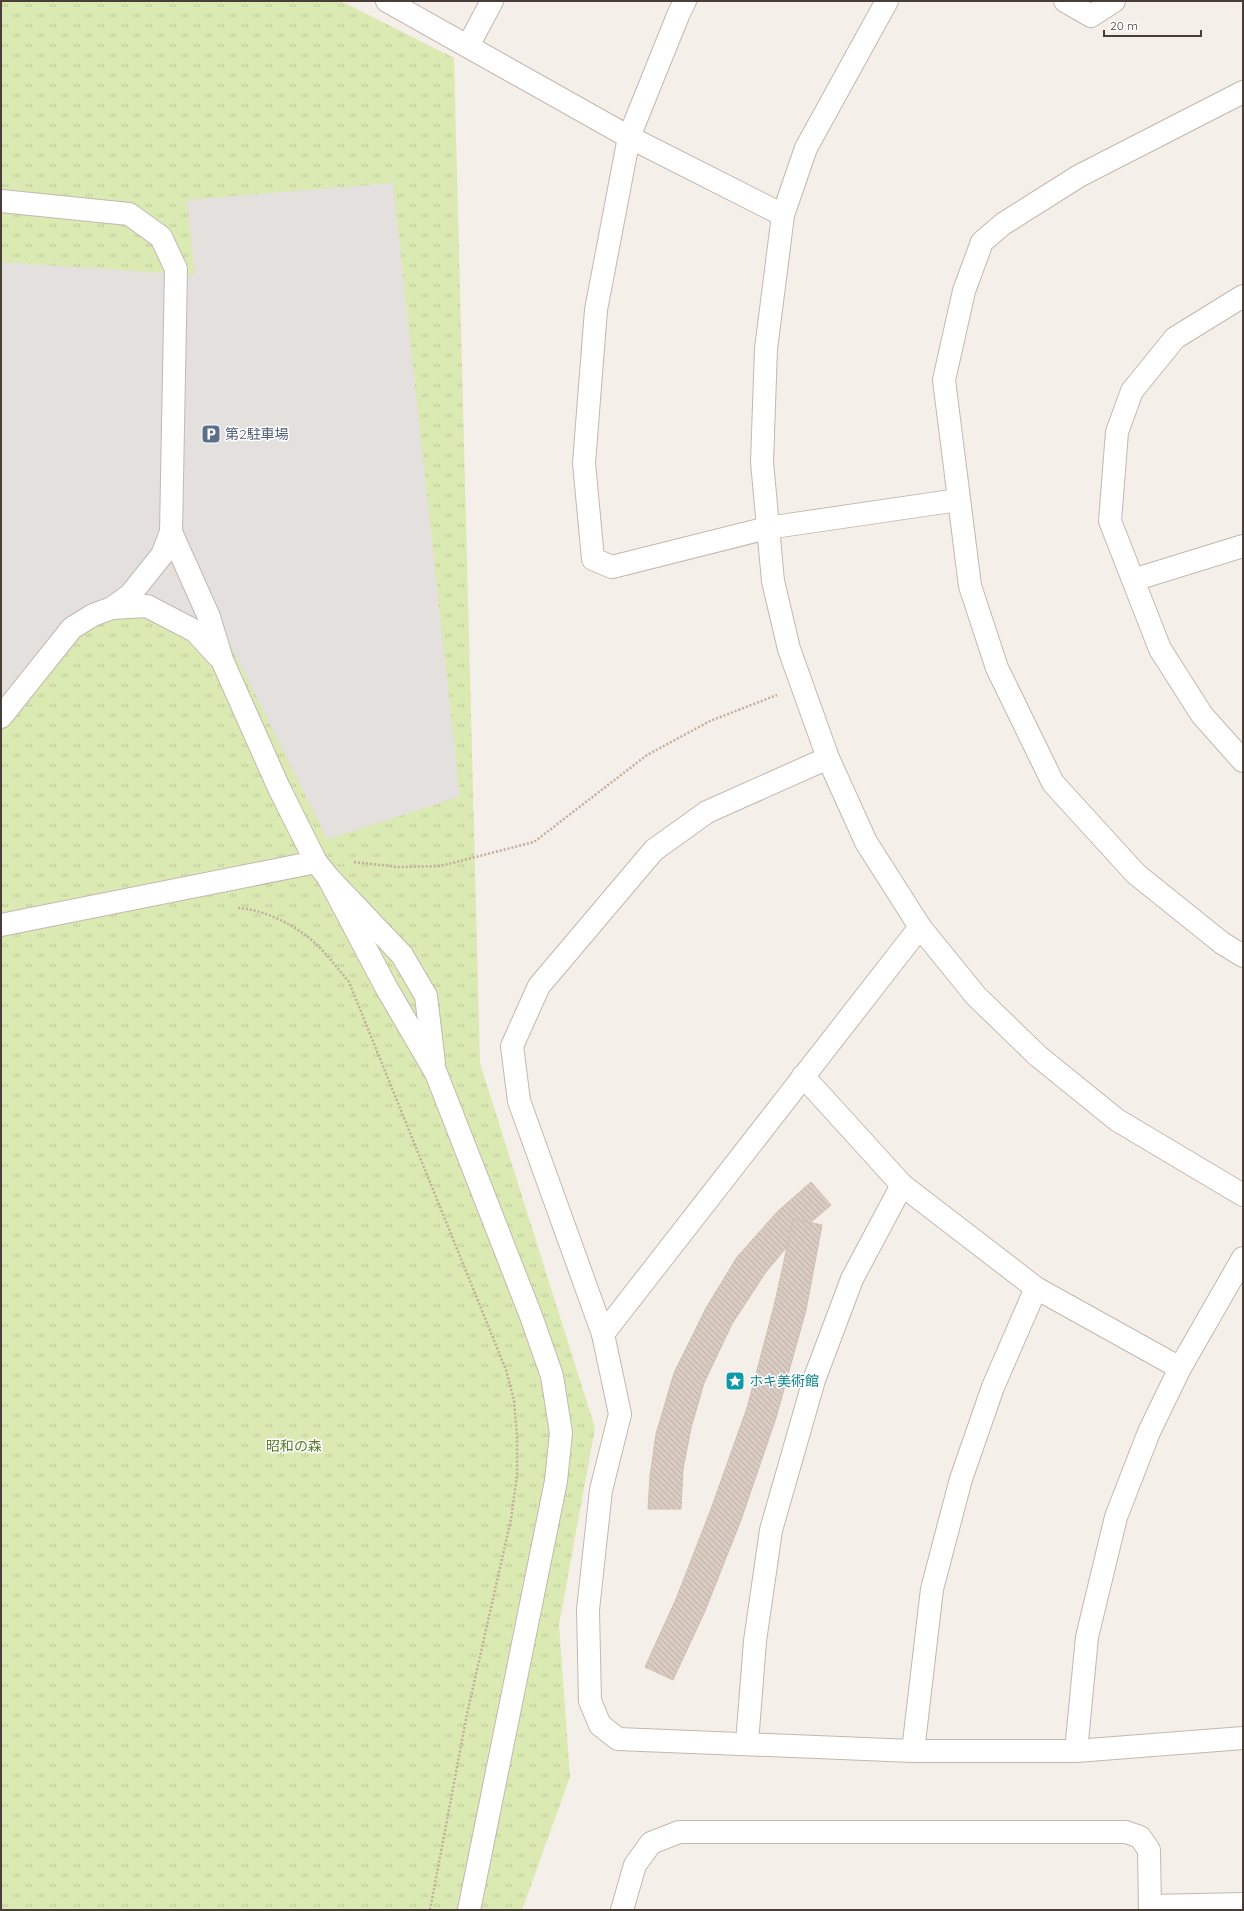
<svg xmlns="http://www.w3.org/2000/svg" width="1244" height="1911" viewBox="0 0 1244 1911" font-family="Quicksand,'Noto Sans JP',sans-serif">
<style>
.park{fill:url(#park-tufts)}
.parking{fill:#e3e0de}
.building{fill:url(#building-back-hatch);stroke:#d1bfb2}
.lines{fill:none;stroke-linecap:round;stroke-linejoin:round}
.minor-casing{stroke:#c3b8af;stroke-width:24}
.path{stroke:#c2ae9d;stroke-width:2.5;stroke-dasharray:2 2;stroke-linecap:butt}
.minor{stroke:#fff;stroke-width:22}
.labels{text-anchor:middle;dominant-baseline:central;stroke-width:3;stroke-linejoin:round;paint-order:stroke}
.service-label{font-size:14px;fill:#4e5e75;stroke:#fff;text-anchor:start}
.culture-label{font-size:14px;fill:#0d838f;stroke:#fff;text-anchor:start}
.park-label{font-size:14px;fill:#597b2a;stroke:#fff}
</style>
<defs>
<pattern id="park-tufts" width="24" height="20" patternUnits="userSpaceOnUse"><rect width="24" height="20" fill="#dbe9b2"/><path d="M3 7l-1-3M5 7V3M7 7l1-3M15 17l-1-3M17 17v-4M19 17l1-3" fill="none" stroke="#bdc99a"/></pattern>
<pattern id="building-back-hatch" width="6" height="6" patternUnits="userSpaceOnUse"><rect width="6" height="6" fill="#d9cbc1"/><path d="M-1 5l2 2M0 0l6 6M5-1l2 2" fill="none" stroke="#bcafa6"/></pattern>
</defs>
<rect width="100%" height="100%" fill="#f5efe9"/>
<!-- park -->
<path class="park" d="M1,1h340l113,57 26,1005 115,365 -36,197 11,152 -48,133h-521z"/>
<!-- parking -->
<path class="parking" d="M393,183l67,614 -133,42 -103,-207 -105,-40 -118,116v-446l194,13 -8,-75z"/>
<!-- building -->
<g class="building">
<path d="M811,1182l20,23 -21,18 -17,-4 -6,28 -21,25 -34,52 -28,59 -13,45 -8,41 -2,40h-33l2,-33 6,-42 18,-61 32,-65 31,-51 41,-46z"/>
<path d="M793,1219l29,6 -16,85 -30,108 -35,102 -36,91 -32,69 -28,-13 31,-68 35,-90 36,-101 28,-106z"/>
</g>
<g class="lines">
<defs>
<g id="minor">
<path d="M387,1l242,136 154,78"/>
<path d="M685,1l-6,12 -50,124 -33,173 -12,153 9,96 19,8 155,-39 191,-28"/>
<path d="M887,1l-81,147 -23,67 -17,134 -4,113 11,119 16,68 39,109 38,84 54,85 56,69 62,60 79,64 126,75"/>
<path d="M1065,1l26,15 23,-15"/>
<path d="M468,46l24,-45"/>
<path d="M1243,92l-164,84 -76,48 -21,18 -18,49 -20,89 26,206 27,82 56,115 83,91 86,69 21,13"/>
<path d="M1,201l128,13 32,23 15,32 -5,263 38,85 13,43 57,128 37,74 12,15 74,78 24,41 8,67"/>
<path d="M1243,296l-68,42 -43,53 -15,41 -7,89 50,128 42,66 41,46"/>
<path d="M1133,580l110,-34"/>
<path d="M112,608l18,-13 32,-40 9,-23"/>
<path d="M1,717l71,-89 21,-13 19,-7 35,-2 48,25 23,25"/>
<path d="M828,758l-121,54 -53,38 -115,136 -27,60 7,55 84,233 17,80 -19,76 -13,120 2,91 10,24 18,14 295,12h163l167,-13"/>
<path d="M328,877l58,110 50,86 95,243 21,60 9,57 -5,48 -87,429"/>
<path d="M1,925l315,-63"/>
<path d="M803,1076l99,109 134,103 144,80 -31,64 -33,85 -29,120 -11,114"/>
<path d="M603,1334l317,-407"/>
<path d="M1180,1368l63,-110"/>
<path d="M747,1743l8,-102 16,-111 43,-150 38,-101 50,-94"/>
<path d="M913,1751l19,-162 29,-110 32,-92 43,-99"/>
<path d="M1150,1906l93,-2"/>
<path d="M622,1910l13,-45 16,-22 28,-11h447l14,5 9,13 1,60"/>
</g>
</defs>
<!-- minor casing -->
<use href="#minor" class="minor-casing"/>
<!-- path -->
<g class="path">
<path d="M354,862l44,5 43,-1 93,-24 113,-87 63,-34 67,-26"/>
<path d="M238,908c26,1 62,19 81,39 11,11 20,23 30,35l157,388 8,30 3,36v39l-6,44 -44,195 -37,196"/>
</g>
<!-- minor -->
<use href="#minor" class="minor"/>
</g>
<!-- icons -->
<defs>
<symbol id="parking-square" viewBox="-11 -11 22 22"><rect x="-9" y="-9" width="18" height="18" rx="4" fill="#5c6f8a" stroke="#fff"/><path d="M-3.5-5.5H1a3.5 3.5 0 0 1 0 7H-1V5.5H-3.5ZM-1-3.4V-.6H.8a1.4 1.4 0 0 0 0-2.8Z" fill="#fff"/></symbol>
<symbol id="sight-square" viewBox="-11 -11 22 22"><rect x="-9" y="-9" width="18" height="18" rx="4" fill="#0f9aa8" stroke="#fff"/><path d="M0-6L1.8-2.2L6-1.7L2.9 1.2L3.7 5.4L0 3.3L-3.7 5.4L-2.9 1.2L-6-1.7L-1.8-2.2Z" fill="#fff"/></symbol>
</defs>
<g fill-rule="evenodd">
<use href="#parking-square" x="200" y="423" width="22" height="22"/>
<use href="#sight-square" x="724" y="1370" width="22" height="22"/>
</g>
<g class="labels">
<!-- service labels -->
<g class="service-label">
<text x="225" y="434">第2駐車場</text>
</g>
<!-- culture labels -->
<g class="culture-label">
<text x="749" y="1381">ホキ美術館</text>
</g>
<!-- park labels -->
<g class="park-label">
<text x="294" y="1446">昭和の森</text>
</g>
</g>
<!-- border -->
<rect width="1244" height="1911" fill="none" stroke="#483e37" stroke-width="4"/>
<!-- scale -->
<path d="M1104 30v6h97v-6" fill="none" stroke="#483e37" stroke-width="2"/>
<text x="1110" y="30" font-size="12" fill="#483e37" stroke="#ffffff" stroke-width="3" paint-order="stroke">20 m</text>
</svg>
